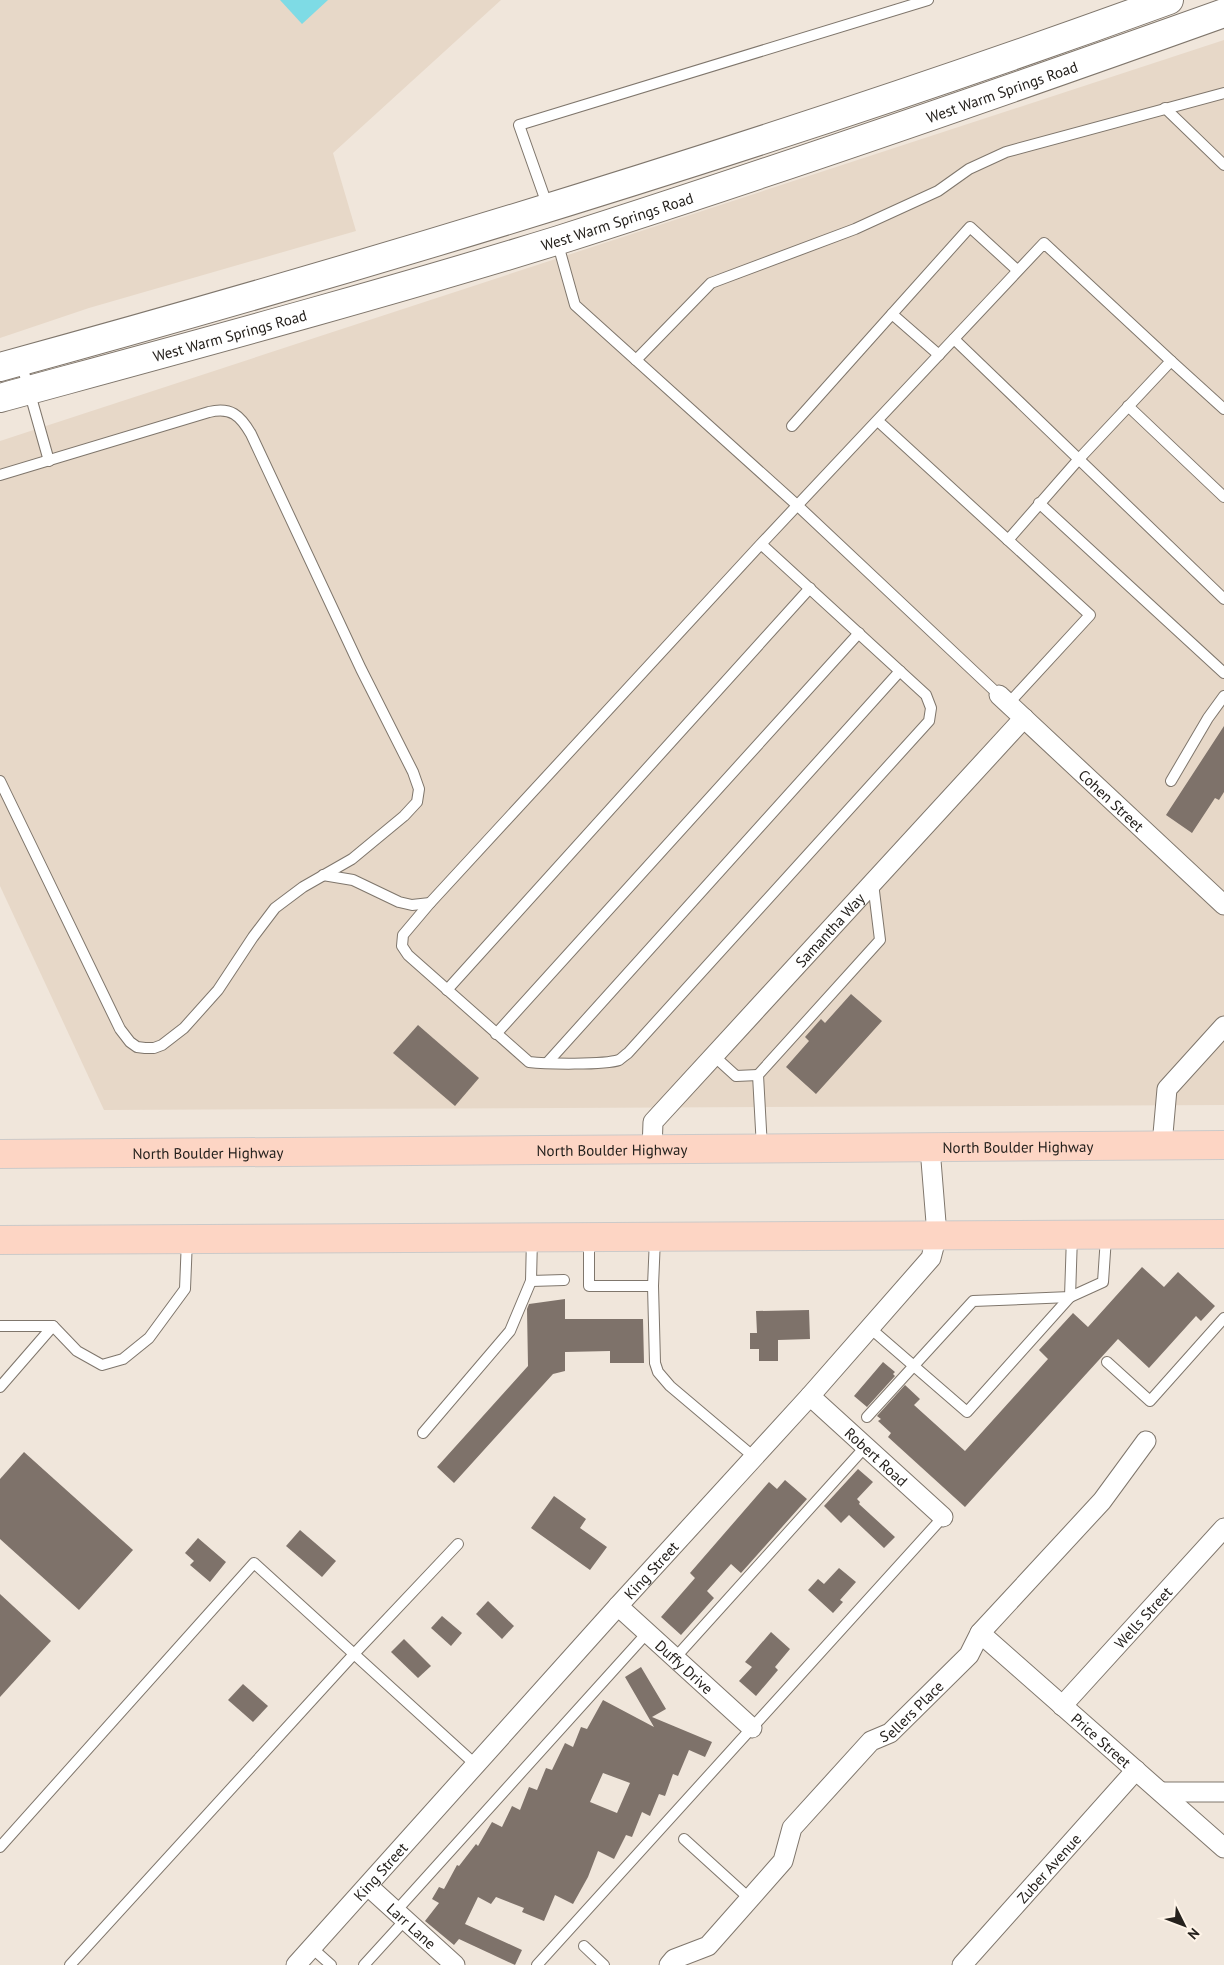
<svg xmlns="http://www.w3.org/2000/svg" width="1224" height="1965" viewBox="0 0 1224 1965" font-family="'PT Sans',sans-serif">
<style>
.built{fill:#e7d8c8}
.water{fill:#7edbe5}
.building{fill:#7e726a;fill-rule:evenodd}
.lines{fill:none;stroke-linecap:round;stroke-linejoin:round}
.service-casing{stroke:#7f766c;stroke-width:12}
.minor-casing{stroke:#7f766c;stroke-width:21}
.secondary-casing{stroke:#7f766c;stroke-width:30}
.primary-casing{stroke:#cbcac9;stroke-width:30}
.service{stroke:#fff;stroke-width:10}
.minor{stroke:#fff;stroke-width:19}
.secondary{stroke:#fff;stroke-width:28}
.primary{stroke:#fdd5c4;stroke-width:28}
.labels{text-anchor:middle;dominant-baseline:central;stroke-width:4;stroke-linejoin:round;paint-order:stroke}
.street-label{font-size:15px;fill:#25211d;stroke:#fef4e8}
</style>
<rect width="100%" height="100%" fill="#f0e6db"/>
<!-- built -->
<g class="built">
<path d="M0,0h501l-168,153 23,78 -267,77 -89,30z"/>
<path d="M1224,40v1065l-1120,5 -104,-224v-445z"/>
</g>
<!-- water -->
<path class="water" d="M280,0h48l-26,24z"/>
<!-- building -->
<g class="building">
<path d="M1224,726v66l-5,8 -4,-2 -23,35 -26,-18z"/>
<path d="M851,994l31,27 -66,73 -30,-27 23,-26 -4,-4 16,-18 4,4z"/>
<path d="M418,1025l61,53 -24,28 -62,-53z"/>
<path d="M1142,1267l22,20 14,-15 37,34 -14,15 -5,-5 -47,52 -31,-29 -153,168 -77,-70 3,-4 -13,-12 3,-2 -4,-3 28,-31 15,14 -6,6 51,46 83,-92 -9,-9 34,-37 15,14z"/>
<path d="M565,1299v20h78l1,44h-34v-12l-45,1v19l-12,3 -99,109 -17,-16 91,-101 -1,-57 2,-5z"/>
<path d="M809,1310l1,29 -32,1v21h-19v-12h-9v-16h7l-1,-22z"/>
<path d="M883,1362l12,10 -2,2 2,2 -28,31 -13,-11z"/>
<path d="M24,1452l109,98 -54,60 -79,-71v-60z"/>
<path d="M858,1469l15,13 -16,17 3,3 -1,2 36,33 -11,11 -35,-33 -8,8 -17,-17z"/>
<path d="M785,1480l22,19 -66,74 -10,-9 -24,27 7,7 -33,37 -20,-18 34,-39 -5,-5 79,-91 8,7z"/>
<path d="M554,1496l32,23 -6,9 27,19 -17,23 -59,-42z"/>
<path d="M300,1530l36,31 -14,16 -36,-31z"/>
<path d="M198,1538l28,24 -16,20 -20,-17 4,-4 -9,-8z"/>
<path d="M839,1568l17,14 -16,18 3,2 -10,11 -25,-23 10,-11 6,5z"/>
<path d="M0,1594l51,47 -51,56z"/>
<path d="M488,1601l26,25 -12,13 -26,-25z"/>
<path d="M442,1616l20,17 -11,13 -20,-18z"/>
<path d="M771,1632l19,17 -15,18 3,3 -22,26 -17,-15 13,-14 -7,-5z"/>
<path d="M404,1639l27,27 -13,12 -27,-26z"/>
<path d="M641,1667l25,42 -14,8 60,25 -7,15 -16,-7 -11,26 -5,-2 -8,22 -6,-2 -9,22 -8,-4 -10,25 -6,-2 -12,24 -16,-8 -10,26 -15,27 -18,-9 -11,26 -22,-9 2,-4 -28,-11 -5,7 -13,-7 -13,27 57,26 -7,15 -56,-26 -5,6 -29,-24 14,-18 -7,-4 7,-12 5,2 13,-24 2,1 17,-22 2,2 14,-24 10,5 10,-21 8,4 9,-23 8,3 9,-22 6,2 13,-27 8,4 8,-20 6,2 16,-29 51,27 -29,-50zM603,1773l27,10 -13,30 -27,-11z"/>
<path d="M243,1684l25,22 -15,16 -25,-22z"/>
</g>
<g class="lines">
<defs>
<g id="service">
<path d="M1165,108l59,57"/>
<path d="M548,207l-29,-82 409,-125"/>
<path d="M557,241l18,64 61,55 75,-77 144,-54 83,-38 31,-22 37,-17 218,-59"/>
<path d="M892,314l78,-87 47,43"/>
<path d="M954,339l270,260"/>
<path d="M636,360l162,146 201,189"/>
<path d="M1171,361l53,48"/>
<path d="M21,362l28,99"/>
<path d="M1128,406l96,91"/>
<path d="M792,426l100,-112 47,41"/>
<path d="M0,475l209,-63c22,-5 31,3 42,22l110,235 52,103 6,17 -2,13 -13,14 -52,43 -49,28 -28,21 -22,29 -35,53 -34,38 -22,17 -8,3h-9l-8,-1 -7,-5 -10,-13 -120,-248"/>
<path d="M1039,503l185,170"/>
<path d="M1008,540l82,75 -81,88"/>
<path d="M761,544l165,151 5,13 -2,13 -301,332c-3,2 -6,5 -9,7 -14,5 -74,4 -90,2l-121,-107 -6,-9 1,-11 27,-32 331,-359 283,-301 127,118 -93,99 -70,80 -130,-119"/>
<path d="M1171,781l37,-63 16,-22"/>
<path d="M323,875l30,5 46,22 13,3 18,-2"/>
<path d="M447,990l363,-402"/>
<path d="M496,1034l363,-401"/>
<path d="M714,1056l22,20 22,-1"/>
<path d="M547,1063l353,-392"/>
<path d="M762,1148l-4,-73 122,-135 -7,-57"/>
<path d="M532,1238l-1,43 33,-1"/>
<path d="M589,1238v48h64l2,-48"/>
<path d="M653,1286l2,77 3,9 12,14 84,71"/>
<path d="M0,1326h53l-53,61"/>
<path d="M53,1326l24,25 25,14 21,-6 26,-21 36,-49 2,-50"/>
<path d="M870,1328l97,84 103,-115 2,-61"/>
<path d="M1107,1362l43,39 74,-83"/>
<path d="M867,1417l106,-116 97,-4 33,-15 3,-45"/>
<path d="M423,1433l87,-102 21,-50"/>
<path d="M675,1658l191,-212"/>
<path d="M684,1839l66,60"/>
<path d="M0,1847l254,-284 222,202"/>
<path d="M396,1911l251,-278"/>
<path d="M584,1946l20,19"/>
<path d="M312,1948l19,17"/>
<path d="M70,1965l284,-311 104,-110"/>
<path d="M364,1965l41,-45"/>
<path d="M537,1965l406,-448"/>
</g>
<g id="minor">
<path id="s1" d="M999,695l225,210"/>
<path d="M1162,1145l5,-56 57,-63"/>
<path id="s2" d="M652,1150l1,-28 371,-404"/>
<path id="s3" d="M810,1396l133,121"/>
<path id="s4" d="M618,1606l134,122"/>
<path id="s5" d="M980,1633l244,215"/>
<path id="s6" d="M1062,1706l162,-178"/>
<path d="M1161,1792h63"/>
<path id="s7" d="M368,1886l87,79"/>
<path id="s8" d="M296,1965l322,-359 192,-210 121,-138 6,-23 -7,-87"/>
<path id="s9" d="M669,1965l5,-6 34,-13 75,-85 9,-33 79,-87 19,-8 79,-78 11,-22 122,-132 44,-60"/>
<path id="s10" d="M962,1965l174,-195"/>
</g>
<g id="secondary">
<path d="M0,367c394,-108 785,-227 1169,-367"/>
<path id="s11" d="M0,398c187,-51 374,-101 559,-158 223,-71 444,-148 665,-227"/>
</g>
<g id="primary">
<path id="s12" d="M0,1154l1224,-9"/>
<path d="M0,1240l1224,-6"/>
</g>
</defs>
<!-- service casing -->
<use href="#service" class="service-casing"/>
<!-- minor casing -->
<use href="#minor" class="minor-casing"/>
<!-- secondary casing -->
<use href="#secondary" class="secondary-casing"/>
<!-- primary casing -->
<use href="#primary" class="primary-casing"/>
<!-- service -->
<use href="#service" class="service"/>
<!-- minor -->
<use href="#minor" class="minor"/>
<!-- secondary -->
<use href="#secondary" class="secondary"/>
<!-- primary -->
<use href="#primary" class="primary"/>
</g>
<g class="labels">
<!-- street labels -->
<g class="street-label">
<text stroke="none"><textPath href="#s11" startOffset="1048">West Warm Springs Road</textPath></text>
<text stroke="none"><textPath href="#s11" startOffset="642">West Warm Springs Road</textPath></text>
<text stroke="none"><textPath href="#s11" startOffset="238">West Warm Springs Road</textPath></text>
<text stroke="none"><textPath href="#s1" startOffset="154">Cohen Street</textPath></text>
<text stroke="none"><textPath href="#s2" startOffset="289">Samantha Way</textPath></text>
<text stroke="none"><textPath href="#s12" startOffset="1018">North Boulder Highway</textPath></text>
<text stroke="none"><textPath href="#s12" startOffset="612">North Boulder Highway</textPath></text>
<text stroke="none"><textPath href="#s12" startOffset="208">North Boulder Highway</textPath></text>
<text stroke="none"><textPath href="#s3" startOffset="90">Robert Road</textPath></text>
<text stroke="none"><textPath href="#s8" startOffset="531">King Street</textPath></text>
<text stroke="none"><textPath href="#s6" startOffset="120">Wells Street</textPath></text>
<text stroke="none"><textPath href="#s4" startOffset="90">Duffy Drive</textPath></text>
<text stroke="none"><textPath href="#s9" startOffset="360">Sellers Place</textPath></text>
<text stroke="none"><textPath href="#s5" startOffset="162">Price Street</textPath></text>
<text stroke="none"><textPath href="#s10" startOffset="130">Zuber Avenue</textPath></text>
<text stroke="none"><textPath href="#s8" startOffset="126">King Street</textPath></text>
<text stroke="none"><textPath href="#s7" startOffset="59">Larr Lane</textPath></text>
</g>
</g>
<!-- north arrow -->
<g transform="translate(1184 1925) rotate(132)" stroke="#fef4e8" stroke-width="4" paint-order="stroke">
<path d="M0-4L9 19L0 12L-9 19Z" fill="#25211d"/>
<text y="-8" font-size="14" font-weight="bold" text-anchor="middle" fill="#25211d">N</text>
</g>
</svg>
